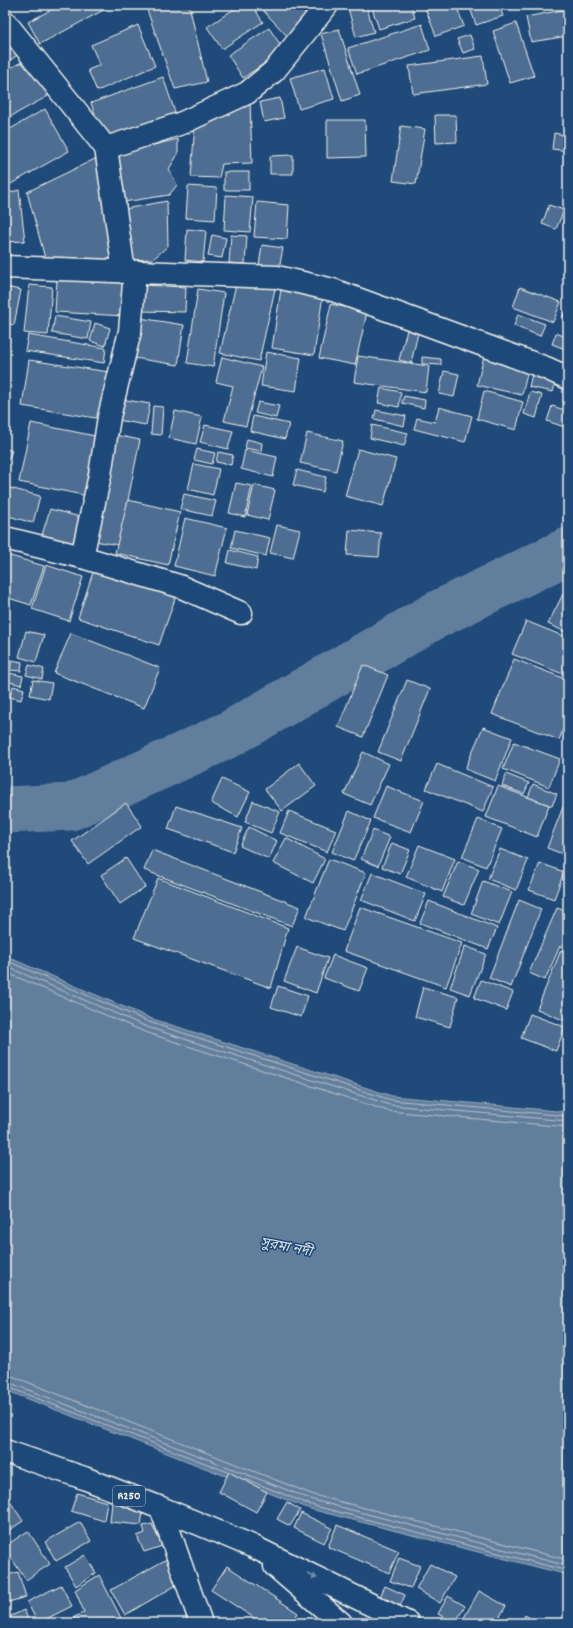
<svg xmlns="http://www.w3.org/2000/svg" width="573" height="1628" viewBox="0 0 573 1628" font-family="Dekko,'Noto Sans Bengali',sans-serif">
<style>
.water{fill:#627e9d;stroke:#9cacbb}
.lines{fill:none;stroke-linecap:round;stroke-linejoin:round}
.shore{stroke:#bac3ca;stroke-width:1}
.river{stroke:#627e9d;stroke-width:47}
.building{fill:#4d6e92;stroke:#f4f1e8}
.minor-casing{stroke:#f4f1e8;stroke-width:25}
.major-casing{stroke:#f4f1e8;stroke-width:25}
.minor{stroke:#1f4a7a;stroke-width:22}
.major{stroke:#1f4a7a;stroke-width:22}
.oneway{fill:#748da6}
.labels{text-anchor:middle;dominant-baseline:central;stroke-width:3;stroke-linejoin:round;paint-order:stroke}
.shield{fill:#1f4a7a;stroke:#b4bfc7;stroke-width:1}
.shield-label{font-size:12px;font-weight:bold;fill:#f4f1e8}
.water-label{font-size:14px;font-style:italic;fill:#dee0dd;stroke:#1f4a7a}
</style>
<rect width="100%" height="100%" fill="#1f4a7a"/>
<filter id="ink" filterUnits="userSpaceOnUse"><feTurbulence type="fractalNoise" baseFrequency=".025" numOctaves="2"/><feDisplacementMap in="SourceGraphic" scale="8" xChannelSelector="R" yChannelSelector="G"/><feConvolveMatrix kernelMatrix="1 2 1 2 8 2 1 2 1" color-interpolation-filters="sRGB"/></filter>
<g filter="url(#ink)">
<!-- water -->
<path class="water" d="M5,956l145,62 242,78 176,16v463l-258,-66 -305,-119z"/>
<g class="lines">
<!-- shore -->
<g class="shore">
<path d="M5,960l144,62 242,78 177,16"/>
<path d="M5,966l142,61 243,78 178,16"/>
<path d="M5,972l140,60 243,79 180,16"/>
<path d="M5,1375l7,1 302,119 254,65"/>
<path d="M5,1381l308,119 255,66"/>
<path d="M5,1386l223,86"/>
<path d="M245,1479l66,26 257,66"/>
</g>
<!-- river -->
<path class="river" d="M5,810l66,-3 159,-73 206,-119 132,-64"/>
</g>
<!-- building -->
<g class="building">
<path d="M60,5h53l-73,39 -12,-22z"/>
<path d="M164,5h25l18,77 -32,7 -28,-79z"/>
<path d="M240,5h12l11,17 -41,27 -15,-22z"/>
<path d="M258,5h54l-22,34z"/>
<path d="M359,5h7l8,27 -18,5 -8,-29z"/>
<path d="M371,5h40l4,13 -36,11z"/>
<path d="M424,5h32l8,21 -28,10z"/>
<path d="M469,5h30l4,11 -27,9z"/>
<path d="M568,9v27l-37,6 -5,-25z"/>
<path d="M516,23l18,53 -24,7 -17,-52z"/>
<path d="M422,24l8,26 -73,24 -9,-26z"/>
<path d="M138,25l17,41 -58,25 -9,-21 12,-5 -9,-20z"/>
<path d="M269,28l15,22 -41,28 -15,-23z"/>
<path d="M339,29l21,66 -18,6 -21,-67z"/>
<path d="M17,35l10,13 -22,16v-20z"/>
<path d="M470,35l5,14 -12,4 -6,-14z"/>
<path d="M483,56l4,28 -74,10 -4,-28z"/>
<path d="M29,58l19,38 -40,22 -3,-7v-40z"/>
<path d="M325,68l9,31 -35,10 -9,-31z"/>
<path d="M163,77l13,38 -71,26 -14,-38z"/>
<path d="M280,98l4,20 -20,4 -4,-20z"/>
<path d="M250,100l2,63 -30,1 -3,14 -28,-1 4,-53z"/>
<path d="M45,109l24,42 -60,34 -4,-6v-47z"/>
<path d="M435,115h21l1,27 -21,1z"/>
<path d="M327,120h38l1,37 -39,1z"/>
<path d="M401,126l24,3 -9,55 -23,-3z"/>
<path d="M554,133l11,2v5h3v11l-16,-2z"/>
<path d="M178,139v15l-9,15 8,16 -8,10 -52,8 -8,-47z"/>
<path d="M293,155v19h-23v-18z"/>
<path d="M99,157l17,103 -71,-2 -18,-66z"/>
<rect x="224" y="172" width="25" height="18"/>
<path d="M188,186l29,2 -2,32 -29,-2z"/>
<path d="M19,190l6,51 -20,1v-48z"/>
<path d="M226,195l27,2 -3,35 -26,-2z"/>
<path d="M167,201l1,45 -15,13 -24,1 -10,-50z"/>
<path d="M257,202l32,3 -2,34 -33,-2z"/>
<path d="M549,205l15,5 -8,19 -14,-5z"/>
<path d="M187,229l19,2 -3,31 -18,-2z"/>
<path d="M212,235l14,3 -4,20 -14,-2z"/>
<path d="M231,235l16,1 -2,28 -16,-1z"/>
<path d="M262,245l21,3 -4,21 -20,-3z"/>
<path d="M57,279l69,3 -2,34 -69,-4z"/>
<path d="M237,280l38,9 -16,72 -39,-8z"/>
<path d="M29,285l23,2 -4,48 -24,-2z"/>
<path d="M141,285l45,2 -1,25 -45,-1z"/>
<path d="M5,287l16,3 -7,35 -9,-2z"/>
<path d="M520,287l41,15 -8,20 -40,-15z"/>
<path d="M198,289l26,4 -11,74 -26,-4z"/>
<path d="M281,289l42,6 -9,60 -42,-7z"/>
<path d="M331,304l36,8 -12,53 -36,-7z"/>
<path d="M568,304v18l-6,-3z"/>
<path d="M518,314l27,10 -5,12 -26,-10z"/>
<path d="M55,316l36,6 -3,17 -36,-6z"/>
<path d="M140,318l44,7 -6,40 -44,-7z"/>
<path d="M95,323l15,5 -5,18 -15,-5z"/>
<path d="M407,330l11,3 -7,30 -12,-3z"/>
<path d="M556,333l12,5v12l-16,-6z"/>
<path d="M28,335l78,13 -2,15 -79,-12z"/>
<path d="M266,352l35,6 -5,33 -35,-5z"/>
<path d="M358,356l71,10 -3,26 -72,-10z"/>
<path d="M484,356l45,10 -7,29 -45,-10z"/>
<path d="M222,357l40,10 -16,59 -22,-5 9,-35 -17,-4z"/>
<path d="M422,357l19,2v6l-19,-1z"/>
<path d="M29,360l80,12 -7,47 -80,-13z"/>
<path d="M444,371l15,3 -5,23 -15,-3z"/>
<path d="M532,374l24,5 -3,13 -24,-5z"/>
<path d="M381,388l20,4 -2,15 -21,-4z"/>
<path d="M567,389l1,1v13l-5,-1z"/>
<path d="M484,391l39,11 -7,28 -39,-11z"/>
<path d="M530,392l12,3 -6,23 -12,-4z"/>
<path d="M404,396l21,4 -1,8 -22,-5z"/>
<path d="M121,399l29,5 -4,21 -29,-5z"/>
<path d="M258,402l21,4 -3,12 -21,-5z"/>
<path d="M153,406l10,1 -2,28 -10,-1z"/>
<path d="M552,406l16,5 -1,17 -20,-7z"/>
<path d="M439,407l33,9 -7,26 -51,-13 3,-11 18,4z"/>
<path d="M376,410l30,6 -2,10 -30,-7z"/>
<path d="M175,411l27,6 -6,27 -27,-6z"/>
<path d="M253,416l36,8 -4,15 -35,-8z"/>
<path d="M31,423l69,14 -12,59 -69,-14z"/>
<path d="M205,425l28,6 -5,18 -28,-7z"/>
<path d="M372,425l36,8 -4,13 -34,-8z"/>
<path d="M307,433l36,8 -7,30 -36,-8z"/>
<path d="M115,435l25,5 -21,105 -25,-4z"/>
<path d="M247,439l15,4 -1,8 -16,-3z"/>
<path d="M5,448l7,3 -7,15z"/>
<path d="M197,449l18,4 -3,11 -18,-4z"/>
<path d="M358,449l38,10 -13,47 -38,-10z"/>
<path d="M245,450l32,7 -4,20 -32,-8z"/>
<path d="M218,452l15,3 -2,10 -15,-3z"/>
<path d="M194,464l25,5 -6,26 -25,-6z"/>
<path d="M297,470l29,7 -3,15 -30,-7z"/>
<path d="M236,483l16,3 -7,31 -16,-4z"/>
<path d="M254,485l21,5 -7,30 -21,-5z"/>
<path d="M6,487l34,9 -7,27 -28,-8v-23z"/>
<path d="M184,494l32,7 -4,15 -32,-7z"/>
<path d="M128,500l52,12 -12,53 -53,-12z"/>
<path d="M50,509l34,9 -8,26 -34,-9z"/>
<path d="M185,518l42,10 -12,48 -41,-10z"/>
<path d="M277,525l23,5 -7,28 -23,-5z"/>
<path d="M235,530l35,8 -4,18 -35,-8z"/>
<path d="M349,530l32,3 -2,24 -32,-2z"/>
<path d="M230,550l28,7 -2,13 -29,-7z"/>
<path d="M7,555l37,11 -13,39 -26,-8v-34z"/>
<path d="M96,563l82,27 -19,55 -81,-27z"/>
<path d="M46,565l37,12 -14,44 -37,-12z"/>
<path d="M568,584v49l-20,-9z"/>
<path d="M526,621l42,17v38l-56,-22z"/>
<path d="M26,631l18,4 -8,27 -17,-5z"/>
<path d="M71,633l89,35 -16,40 -90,-35z"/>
<path d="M514,659l54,21v37l-9,23 -67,-26z"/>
<path d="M12,660l10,2 -1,9 -11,-1z"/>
<path d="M29,665l15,4 -2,10 -16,-4z"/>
<path d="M363,665l25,10 -25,62 -25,-10z"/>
<path d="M9,673l14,3 -2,9 -14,-4z"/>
<path d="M33,680l19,3 -3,16 -19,-4z"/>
<path d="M407,680l23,9 -29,72 -23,-9z"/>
<path d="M13,686l11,3 -3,11 -11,-3z"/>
<path d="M483,727l29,11 -17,43 -30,-12z"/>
<path d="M514,742l46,17 -11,28 -46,-18z"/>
<path d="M363,752l26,12 -19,41 -26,-11z"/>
<path d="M299,763l17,23 -34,25 -17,-22z"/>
<path d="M437,764l56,23 -10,25 -57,-23z"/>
<path d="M506,774l23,9 -5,11 -22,-8z"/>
<path d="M222,779l28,13 -12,25 -27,-14z"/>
<path d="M533,784l24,10 -5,12 -24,-9z"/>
<path d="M386,786l38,15 -13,31 -38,-14z"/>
<path d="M498,786l51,19 -12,32 -51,-20z"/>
<path d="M253,801l27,11 -9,21 -26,-11z"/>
<path d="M126,803l16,23 -54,38 -16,-23z"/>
<path d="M176,806l66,22 -9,24 -65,-23z"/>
<path d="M563,807l5,2v47l-21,-8z"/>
<path d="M289,811l47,19 -9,22 -47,-19z"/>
<path d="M349,811l22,10 -18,40 -21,-9z"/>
<path d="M478,819l24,10 -16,38 -24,-10z"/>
<path d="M249,827l28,14 -8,18 -29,-13z"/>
<path d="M373,830l17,7 -12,29 -17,-7z"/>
<path d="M286,838l39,21 -12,24 -40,-20z"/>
<path d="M392,843l18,7 -10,24 -18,-7z"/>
<path d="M419,845l36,14 -13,33 -36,-15z"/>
<path d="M500,849l28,11 -12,30 -28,-11z"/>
<path d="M152,850l148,57 -8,19 -148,-56z"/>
<path d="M126,858l19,29 -25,17 -19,-29z"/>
<path d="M329,859l37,14 -23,58 -37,-14z"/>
<path d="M458,861l21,8 -15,36 -21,-8z"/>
<path d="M540,863l24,9 -10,27 -25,-9z"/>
<path d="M372,873l54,21 -11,27 -54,-21z"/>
<path d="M158,878l130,50 -17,60 -137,-50z"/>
<path d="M483,881l29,11 -13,33 -28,-11z"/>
<path d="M519,900l22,9 -30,78 -22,-9z"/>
<path d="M429,901l68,27 -9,21 -68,-26z"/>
<path d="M360,907l102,36 -16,44 -102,-36z"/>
<path d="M557,908l11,4v32l-2,5 -6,-3 -15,34 -16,-7z"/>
<path d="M465,946l21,8 -16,41 -20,-7z"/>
<path d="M297,947l31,11 -12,35 -32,-12z"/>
<path d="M561,950l7,2v70l-31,-13z"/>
<path d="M333,955l35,13 -9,23 -35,-13z"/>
<path d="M481,980l32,12 -7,18 -32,-12z"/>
<path d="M278,986l30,10 -7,21 -30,-10z"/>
<path d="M423,987l35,10 -8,30 -35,-10z"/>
<path d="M530,1014l35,13 -9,24 -35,-13z"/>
<path d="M229,1472l38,20 -11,20 -37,-20z"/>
<path d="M77,1493l30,9 -3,19 -33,-10z"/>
<path d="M5,1494l18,27 -18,12z"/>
<path d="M112,1502l31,10 -2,13 -31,-3z"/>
<path d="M287,1502l13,8 -10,16 -13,-7z"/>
<path d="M301,1513l31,15 -8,15 -30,-15z"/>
<path d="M80,1522l11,19 -35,20 -11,-19z"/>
<path d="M152,1524l10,22 -18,6 -7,-16 8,-3 -2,-7z"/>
<path d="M337,1525l62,26 -10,22 -61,-26z"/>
<path d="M28,1531l22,33 -24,16 -21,-31v-3z"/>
<path d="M85,1555l11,18 -20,13 -11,-19z"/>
<path d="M399,1558l21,8 -9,22 -21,-7z"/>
<path d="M167,1559l13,24 -55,32 -14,-25z"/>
<path d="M430,1564l25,13 -15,26 -24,-14z"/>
<path d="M227,1566l71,47 -6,10h-30l-51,-33z"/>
<path d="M18,1572l8,25 -21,6v-27z"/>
<path d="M99,1575l24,47 -48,1 -2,-5 11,-6 -9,-22z"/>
<path d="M61,1585l11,21 -34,17 -11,-21z"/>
<path d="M385,1586l20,9 -7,16 -20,-10z"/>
<path d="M479,1591l27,15 -10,17h-35z"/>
<path d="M448,1596l17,10 -10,17 -17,-9z"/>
<path d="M24,1610l6,13h-20l-3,-5z"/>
<path d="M525,1615l14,8h-18z"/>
</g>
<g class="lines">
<defs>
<g id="minor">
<path d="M5,22l101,126"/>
<path d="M5,267l272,10 56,13 213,78 22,10"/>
<path d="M124,272l-18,-124 76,-25 65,-30 27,-22 53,-66"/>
<path d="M5,538l77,19 97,29 62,27"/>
<path d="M82,557l18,-82 9,-58 21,-86 5,-59"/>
<path d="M161,1508l40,115"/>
</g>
<g id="major">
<path d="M5,1451l79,27 77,30 91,38 156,77"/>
<path d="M275,1566l66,57"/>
</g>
</defs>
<!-- minor casing -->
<use href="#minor" class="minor-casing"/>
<!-- major casing -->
<use href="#major" class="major-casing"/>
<!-- minor -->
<use href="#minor" class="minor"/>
<!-- major -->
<use href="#major" class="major"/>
</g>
<!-- one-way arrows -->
<defs><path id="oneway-solid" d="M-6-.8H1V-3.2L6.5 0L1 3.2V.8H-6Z"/></defs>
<use class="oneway" href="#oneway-solid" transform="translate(312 1576) rotate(26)"/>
</g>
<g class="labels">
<!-- shield labels -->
<rect class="shield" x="113" y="1486" width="32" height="20" rx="3"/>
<g class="shield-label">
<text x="129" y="1496">R250</text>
</g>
<!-- water labels -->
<g class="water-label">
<text transform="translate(286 1248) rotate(11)">সুরমা নদী</text>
</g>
</g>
<!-- margin -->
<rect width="573" height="1628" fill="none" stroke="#1f4a7a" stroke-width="20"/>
<rect x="10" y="10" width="553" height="1608" fill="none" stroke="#f4f1e8" stroke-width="1.5" filter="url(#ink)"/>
</svg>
